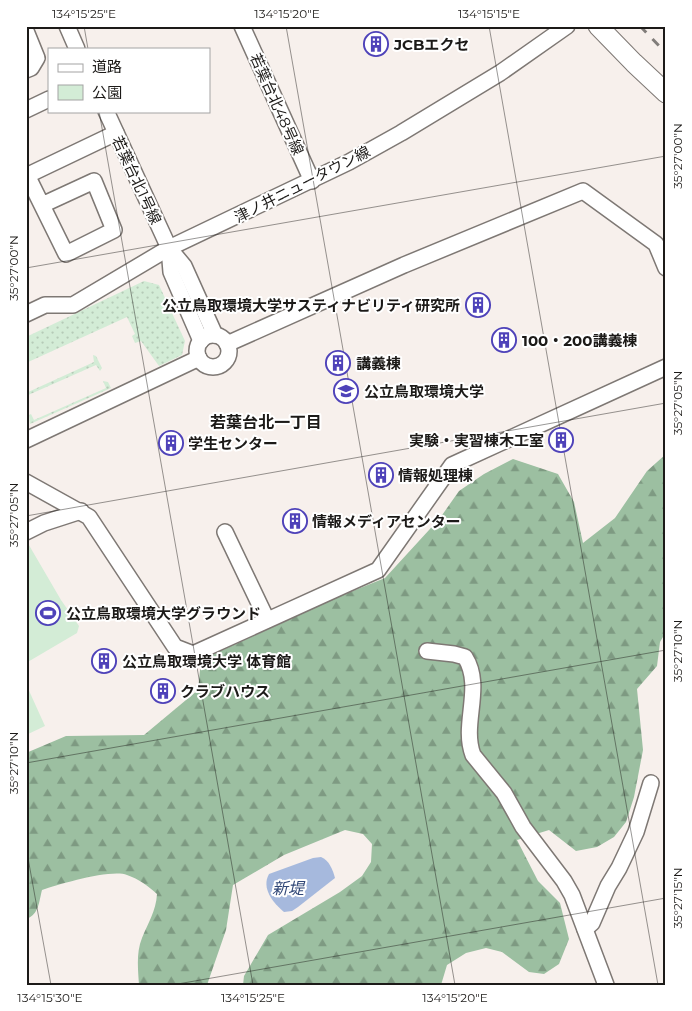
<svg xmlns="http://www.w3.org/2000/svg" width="692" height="1011" viewBox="0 0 692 1011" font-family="Montserrat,'Noto Sans JP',sans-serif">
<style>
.grass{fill:url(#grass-dots)}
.forest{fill:url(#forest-firs)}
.park{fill:#d3ecd6}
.water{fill:#a6b9dd}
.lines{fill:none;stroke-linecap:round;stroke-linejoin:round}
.minor-casing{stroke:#7e7874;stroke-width:18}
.major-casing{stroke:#7e7874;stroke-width:21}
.minor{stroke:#fff;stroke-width:15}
.major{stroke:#fff;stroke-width:19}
.rail{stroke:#817d7a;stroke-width:3;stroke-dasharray:9 9;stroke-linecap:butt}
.ticks{fill:none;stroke:#1c1a18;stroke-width:1;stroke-opacity:0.45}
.labels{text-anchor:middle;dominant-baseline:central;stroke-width:4;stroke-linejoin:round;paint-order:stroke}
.poi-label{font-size:15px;font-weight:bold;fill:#1c1a18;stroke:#fff;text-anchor:start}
.street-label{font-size:15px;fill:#1c1a18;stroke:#fff}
.neighbourhood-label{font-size:16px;font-weight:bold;fill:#1c1a18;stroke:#fff}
.water-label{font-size:16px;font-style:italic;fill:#304777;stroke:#fff}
.neatline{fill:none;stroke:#1c1a18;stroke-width:2}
.ticks-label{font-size:12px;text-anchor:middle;fill:#1c1a18}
</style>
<defs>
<pattern id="grass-dots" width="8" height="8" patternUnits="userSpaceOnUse" patternTransform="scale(1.25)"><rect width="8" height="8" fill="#d3ecd6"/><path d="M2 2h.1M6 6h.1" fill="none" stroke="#b5cab7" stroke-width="1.8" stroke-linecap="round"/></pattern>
<pattern id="forest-firs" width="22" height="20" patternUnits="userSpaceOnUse" patternTransform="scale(1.25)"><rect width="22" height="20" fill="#9cbfa1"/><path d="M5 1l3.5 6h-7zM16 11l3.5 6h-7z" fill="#7e9a82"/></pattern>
</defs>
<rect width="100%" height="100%" fill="#f7f0ec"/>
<!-- grass -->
<g class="grass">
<path d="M144,281l15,4 26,56 -3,14 -23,11 -18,-25 -6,2 -3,-7 3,-2 -8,-17 -101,46v-26z"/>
<path d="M93,355l3,1 6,12 -2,3 -4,-6 -70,31v-3l68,-31z"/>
<path d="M103,381l5,1 3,6 -81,36 -1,-9 2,-1 3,6 72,-32z"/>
</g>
<!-- forest -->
<path class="forest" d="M666,454v178l-6,10 -3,24 -20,23 6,61 -9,47 -8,25 -12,15 -17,10 -21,4 -27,-21 -32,10 21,41 22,22 9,36 -10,25 -15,10 -15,-2 -27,-20 -16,-4 -20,5 -19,12 -6,20h-198l1,-9 24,-41 72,-43 22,-16 9,-14 1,-18 -9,-10 -18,-4 -61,25 -51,30 -7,45 -19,55h-68c-1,-16 -3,-32 3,-47 6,-15 14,-27 15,-44 -9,-8 -18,-15 -30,-19 -16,-6 -67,9 -85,15 -3,11 -3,25 -16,29v-166l40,-17 78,-1 54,-45 3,-30 137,-63 47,-19 55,-60 19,-27 25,-17 29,-15 45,15 16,28 9,41 32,-25 32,-47z"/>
<!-- park -->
<g class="park">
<path d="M26,540l35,60 18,26 -2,7 -51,30z"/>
<path d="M26,684l19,42 -19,9z"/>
</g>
<!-- water -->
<path class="water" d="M321,857c8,3 12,13 14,21l-37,29 -6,4 -8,1c-11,-9 -23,-24 -15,-38l44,-16z"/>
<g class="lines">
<defs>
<g id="minor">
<path d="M67,26l10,23"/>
<path d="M242,26l70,155"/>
<path d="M26,31l11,27 -6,10 -5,2"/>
<path d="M26,110l23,-11"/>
<path d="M106,111l63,137 15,18 31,69"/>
<path d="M27,175l39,79 48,-24 -20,-49 -52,24"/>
<path d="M26,176l90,-43"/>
<path d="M169,248l2,24 30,69"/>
<path d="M26,314l19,-9h28l96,-57 180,-86 52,-29 99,-60 67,-47"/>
<circle cx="213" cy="351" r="16"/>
<path d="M227,344l177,-79 179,-74 73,53 10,24"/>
<path d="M26,440l173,-82"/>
<path d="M26,482l63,35 86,130 18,7 185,-84 74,-105 214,-98"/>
<path d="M26,532l18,-9 37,-12"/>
<path d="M225,532l42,88"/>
<path d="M427,651l27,3 11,3c19,30 -4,67 8,98l31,38 19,34 41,54 8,14 34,90"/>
<path d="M585,929l7,-6 16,-37 11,-18 17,-36 15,-49"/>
</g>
<path id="major" d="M598,26l36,37 32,30"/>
</defs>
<!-- minor casing -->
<use href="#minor" class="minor-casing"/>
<!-- major casing -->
<use href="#major" class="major-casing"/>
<!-- minor -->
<use href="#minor" class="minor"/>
<!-- major -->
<use href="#major" class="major"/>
<!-- rail -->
<path class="rail" d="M640,26l26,27"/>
</g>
<!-- ticks -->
<path class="ticks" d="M84,26l4,23M286,26l169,959M489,26l169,959M99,111l154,874M26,268l640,-112M26,516l640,-113M26,763l640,-113M26,847l25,138M172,985l494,-87"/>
<!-- icons -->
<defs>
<symbol id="building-ring" viewBox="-11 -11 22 22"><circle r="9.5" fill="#fff" stroke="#4e42b9" stroke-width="1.5"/><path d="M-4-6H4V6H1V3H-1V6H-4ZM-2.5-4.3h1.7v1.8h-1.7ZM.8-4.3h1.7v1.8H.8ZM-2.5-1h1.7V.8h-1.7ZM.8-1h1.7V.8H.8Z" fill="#4e42b9"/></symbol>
<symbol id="school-ring" viewBox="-11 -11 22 22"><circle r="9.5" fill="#fff" stroke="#4e42b9" stroke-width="1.5"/><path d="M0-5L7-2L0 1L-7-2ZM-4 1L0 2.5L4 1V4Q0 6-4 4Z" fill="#4e42b9"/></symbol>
<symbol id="stadium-ring" viewBox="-11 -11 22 22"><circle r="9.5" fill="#fff" stroke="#4e42b9" stroke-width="1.5"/><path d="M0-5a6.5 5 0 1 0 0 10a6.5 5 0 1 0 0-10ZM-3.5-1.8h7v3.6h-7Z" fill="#4e42b9"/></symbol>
</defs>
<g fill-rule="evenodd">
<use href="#building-ring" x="362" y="30" width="28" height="28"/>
<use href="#building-ring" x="464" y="291" width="28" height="28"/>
<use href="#building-ring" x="490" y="326" width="28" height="28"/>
<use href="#building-ring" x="324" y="349" width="28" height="28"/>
<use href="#school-ring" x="332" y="377" width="28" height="28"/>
<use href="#building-ring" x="547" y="426" width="28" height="28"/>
<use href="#building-ring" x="157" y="429" width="28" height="28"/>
<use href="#building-ring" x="367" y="461" width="28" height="28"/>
<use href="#building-ring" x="281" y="507" width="28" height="28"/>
<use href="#stadium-ring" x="34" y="599" width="28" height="28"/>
<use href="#building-ring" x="90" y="647" width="28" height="28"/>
<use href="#building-ring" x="149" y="677" width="28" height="28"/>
</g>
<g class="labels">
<!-- poi labels -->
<g class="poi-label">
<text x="394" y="44">JCBエクセ</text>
<text x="460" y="305" text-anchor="end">公立鳥取環境大学サスティナビリティ研究所</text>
<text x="522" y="340">100・200講義棟</text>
<text x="356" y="363">講義棟</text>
<text x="364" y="391">公立鳥取環境大学</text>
<text x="544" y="440" text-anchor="end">実験・実習棟木工室</text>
<text x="188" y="443">学生センター</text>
<text x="398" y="475">情報処理棟</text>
<text x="312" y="521">情報メディアセンター</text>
<text x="66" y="613">公立鳥取環境大学グラウンド</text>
<text x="122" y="661">公立鳥取環境大学 体育館</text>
<text x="180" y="691">クラブハウス</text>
</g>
<!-- street labels -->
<g class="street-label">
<text transform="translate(277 104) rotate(66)">若葉台北48号線</text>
<text transform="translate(137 180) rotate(65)">若葉台北1号線</text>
<text transform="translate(302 184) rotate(-27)">津ノ井ニュータウン線</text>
</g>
<!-- neighbourhood labels -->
<g class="neighbourhood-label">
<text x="266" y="422">若葉台北一丁目</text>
</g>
<!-- water labels -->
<g class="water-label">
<text x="288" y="888">新堤</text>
</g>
</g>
<!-- border -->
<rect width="692" height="1011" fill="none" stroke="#ffffff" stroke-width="55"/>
<!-- legend -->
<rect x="48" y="48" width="162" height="65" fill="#ffffff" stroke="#a4a3a3"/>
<rect x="58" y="64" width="25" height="8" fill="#ffffff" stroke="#a4a3a3"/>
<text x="92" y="72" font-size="15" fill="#1c1a18">道路</text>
<rect x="58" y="85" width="25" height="15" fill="#d3ecd6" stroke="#a4a3a3"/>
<text x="92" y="98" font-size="15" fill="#1c1a18">公園</text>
<rect x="28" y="28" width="636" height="956" class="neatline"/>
<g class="ticks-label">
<text x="84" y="18">134°15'25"E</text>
<text x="287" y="18">134°15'20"E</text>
<text x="489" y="18">134°15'15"E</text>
<text transform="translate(678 156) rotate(-90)" y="4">35°27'00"N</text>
<text transform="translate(14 268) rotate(-90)" y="4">35°27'00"N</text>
<text transform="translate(678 403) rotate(-90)" y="4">35°27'05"N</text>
<text transform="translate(14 515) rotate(-90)" y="4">35°27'05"N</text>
<text transform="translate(678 651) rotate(-90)" y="4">35°27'10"N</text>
<text transform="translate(14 763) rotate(-90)" y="4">35°27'10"N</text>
<text transform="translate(678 898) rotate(-90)" y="4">35°27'15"N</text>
<text x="50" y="1002">134°15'30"E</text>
<text x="253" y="1002">134°15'25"E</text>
<text x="455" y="1002">134°15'20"E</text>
</g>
</svg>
